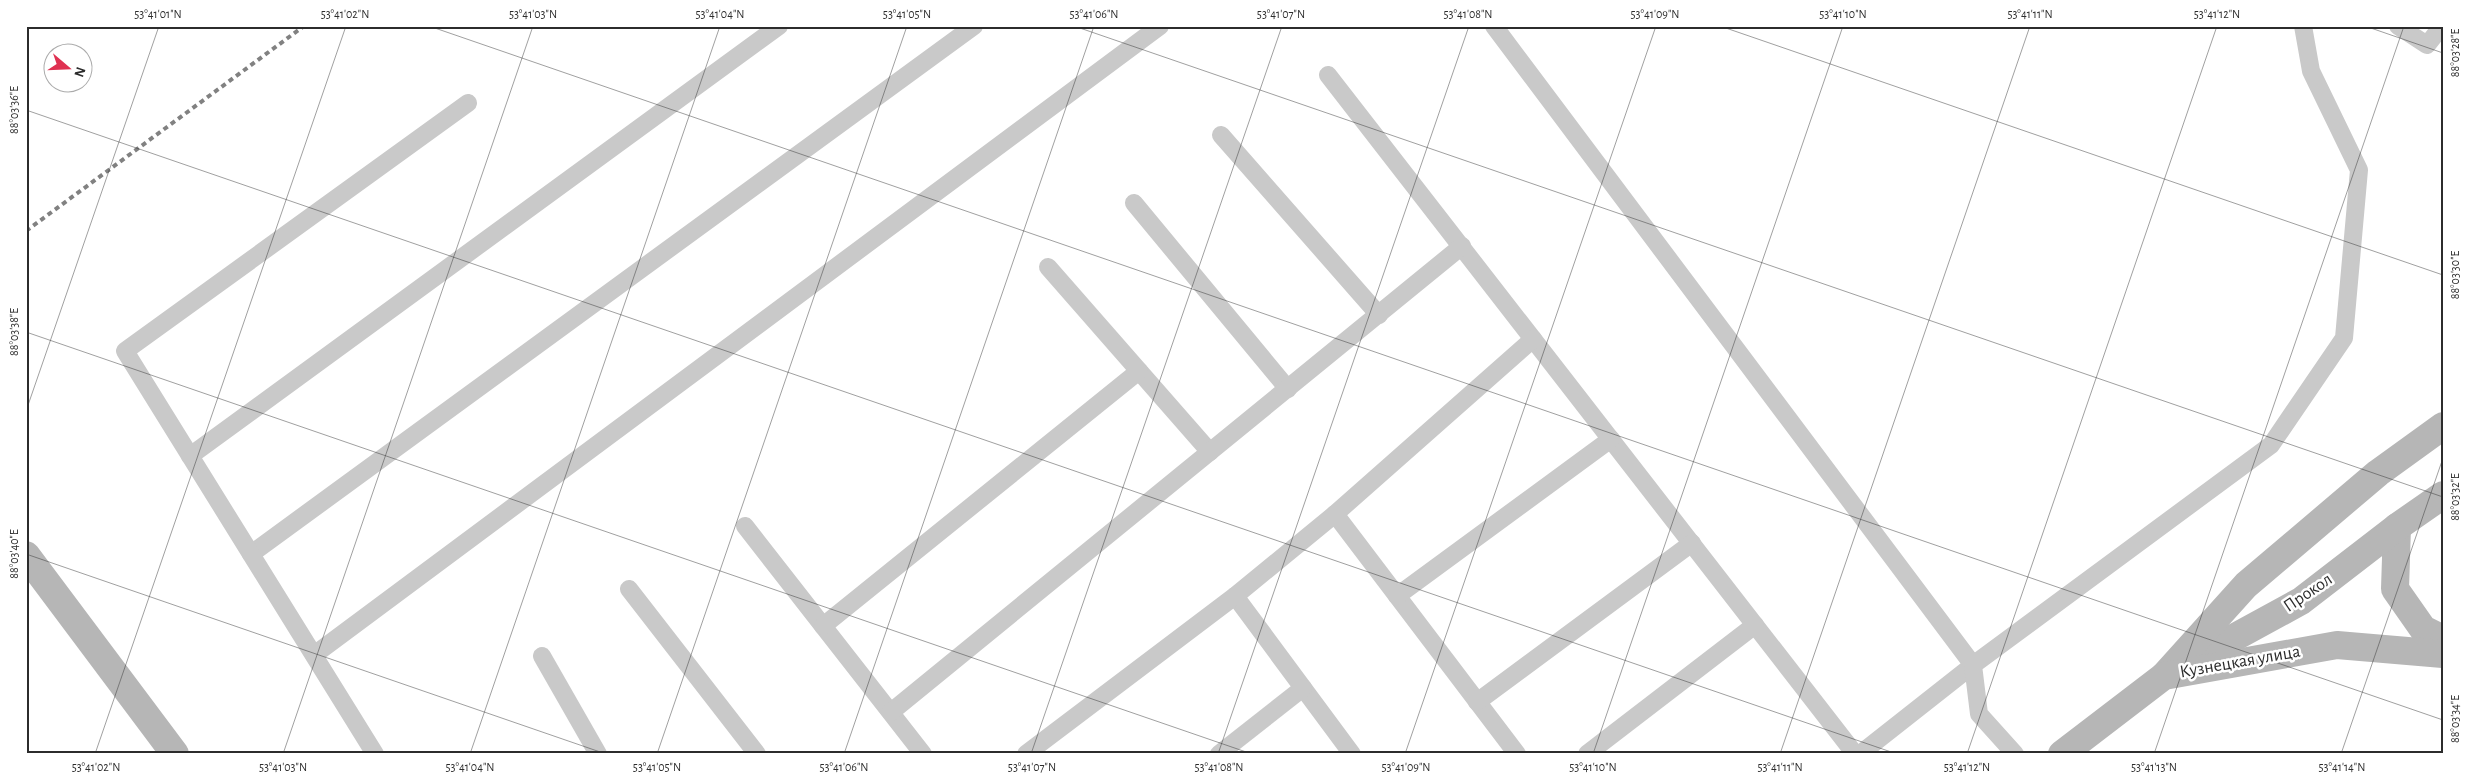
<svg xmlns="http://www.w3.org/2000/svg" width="2469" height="780" viewBox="0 0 2469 780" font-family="'Alegreya Sans',sans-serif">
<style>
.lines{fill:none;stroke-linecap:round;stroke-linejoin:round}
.service{stroke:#c9c9c9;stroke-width:18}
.secondary{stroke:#b6b6b6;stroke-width:28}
.rail{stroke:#818181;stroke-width:4;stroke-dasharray:5 4;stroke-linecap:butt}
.ticks{fill:none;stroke:#2c2c2c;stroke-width:1;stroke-opacity:0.45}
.labels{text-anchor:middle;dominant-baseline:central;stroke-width:5;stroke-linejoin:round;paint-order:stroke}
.street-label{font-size:18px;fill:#2c2c2c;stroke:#fff}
.neatline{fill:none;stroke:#2c2c2c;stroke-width:2}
.ticks-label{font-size:12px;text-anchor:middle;fill:#2c2c2c}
</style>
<rect width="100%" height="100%" fill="#fff"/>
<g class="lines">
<!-- service -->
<g class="service">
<path d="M1494,26l479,639 -113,89"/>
<path d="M2398,26l29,19 15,-19"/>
<path d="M1328,75l527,679"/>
<path d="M1221,135l158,180"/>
<path d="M1134,203l154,186"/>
<path d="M1048,267l162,185"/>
<path d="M190,456l589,-430"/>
<path d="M1335,514l182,240"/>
<path d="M745,526l178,228"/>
<path d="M251,554l723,-528"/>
<path d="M629,589l128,165"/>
<path d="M1235,596l117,158"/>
<path d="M1397,596l214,-157"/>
<path d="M823,626l316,-255"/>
<path d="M314,655l846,-629"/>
<path d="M542,656l56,98"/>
<path d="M1477,702l215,-159"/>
<path d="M891,712l571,-466"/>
<path d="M375,754l-250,-403 343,-248"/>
<path d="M1026,754l209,-158 100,-82 198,-175"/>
<path d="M1219,754l84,-66"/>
<path d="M1587,754l168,-129"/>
<path d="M2015,754l-36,-40 -6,-49 298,-220 73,-107 15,-168 -48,-99 -8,-45"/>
</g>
<!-- secondary -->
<g class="secondary">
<path d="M2397,527l-2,62 28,40 20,10"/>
<path d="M26,555l149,199"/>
<path d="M2182,666l119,-65 96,-74 46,-32"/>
<path d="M2164,676l82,-91 132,-112 65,-47"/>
<path d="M2062,754l102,-78 173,-31 106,9"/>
</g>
<!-- rail -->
<path class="rail" d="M26,231l278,-205"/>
</g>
<!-- ticks -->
<path class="ticks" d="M429,26l2014,694M1074,26l1369,471M1720,26l723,249M2365,26l78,27M26,110l1871,644M26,332l1226,422M26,411l133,-385M26,554l580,200M95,754l251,-728M283,754l250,-728M470,754l250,-728M657,754l250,-728M844,754l250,-728M1031,754l251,-728M1218,754l251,-728M1405,754l251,-728M1593,754l250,-728M1780,754l250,-728M1967,754l250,-728M2154,754l250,-728M2341,754l102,-296"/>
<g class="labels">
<!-- street labels -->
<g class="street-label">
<text transform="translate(2308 593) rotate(-34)">Прокол</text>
<text transform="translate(2240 662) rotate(-10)">Кузнецкая улица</text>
</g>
</g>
<!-- border -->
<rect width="2469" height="780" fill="none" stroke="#ffffff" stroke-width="55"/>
<!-- north arrow -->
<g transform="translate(68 68) rotate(109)"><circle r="24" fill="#ffffff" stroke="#ababab"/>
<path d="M0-4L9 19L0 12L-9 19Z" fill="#df3151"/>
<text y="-8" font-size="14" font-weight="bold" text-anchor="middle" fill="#2c2c2c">N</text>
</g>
<rect x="28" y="28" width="2414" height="724" class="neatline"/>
<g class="ticks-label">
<text x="158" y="18">53°41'01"N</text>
<text x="345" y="18">53°41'02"N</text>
<text x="533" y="18">53°41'03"N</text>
<text x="720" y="18">53°41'04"N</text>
<text x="907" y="18">53°41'05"N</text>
<text x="1094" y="18">53°41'06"N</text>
<text x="1281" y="18">53°41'07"N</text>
<text x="1468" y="18">53°41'08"N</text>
<text x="1655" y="18">53°41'09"N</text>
<text x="1843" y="18">53°41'10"N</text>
<text x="2030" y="18">53°41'11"N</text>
<text x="2217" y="18">53°41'12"N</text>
<text transform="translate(2455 53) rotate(-90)" y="4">88°03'28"E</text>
<text transform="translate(14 110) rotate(-90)" y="4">88°03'36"E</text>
<text transform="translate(2455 275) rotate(-90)" y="4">88°03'30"E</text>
<text transform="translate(14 332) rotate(-90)" y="4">88°03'38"E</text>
<text transform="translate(2455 497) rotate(-90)" y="4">88°03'32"E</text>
<text transform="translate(14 554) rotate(-90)" y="4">88°03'40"E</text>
<text transform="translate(2455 719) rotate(-90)" y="4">88°03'34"E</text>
<text x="96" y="771">53°41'02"N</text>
<text x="283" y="771">53°41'03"N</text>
<text x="470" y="771">53°41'04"N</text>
<text x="657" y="771">53°41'05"N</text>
<text x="844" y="771">53°41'06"N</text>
<text x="1032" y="771">53°41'07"N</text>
<text x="1219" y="771">53°41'08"N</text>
<text x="1406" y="771">53°41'09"N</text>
<text x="1593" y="771">53°41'10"N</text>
<text x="1780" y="771">53°41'11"N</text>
<text x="1967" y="771">53°41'12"N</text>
<text x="2154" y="771">53°41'13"N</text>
<text x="2342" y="771">53°41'14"N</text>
</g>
</svg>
